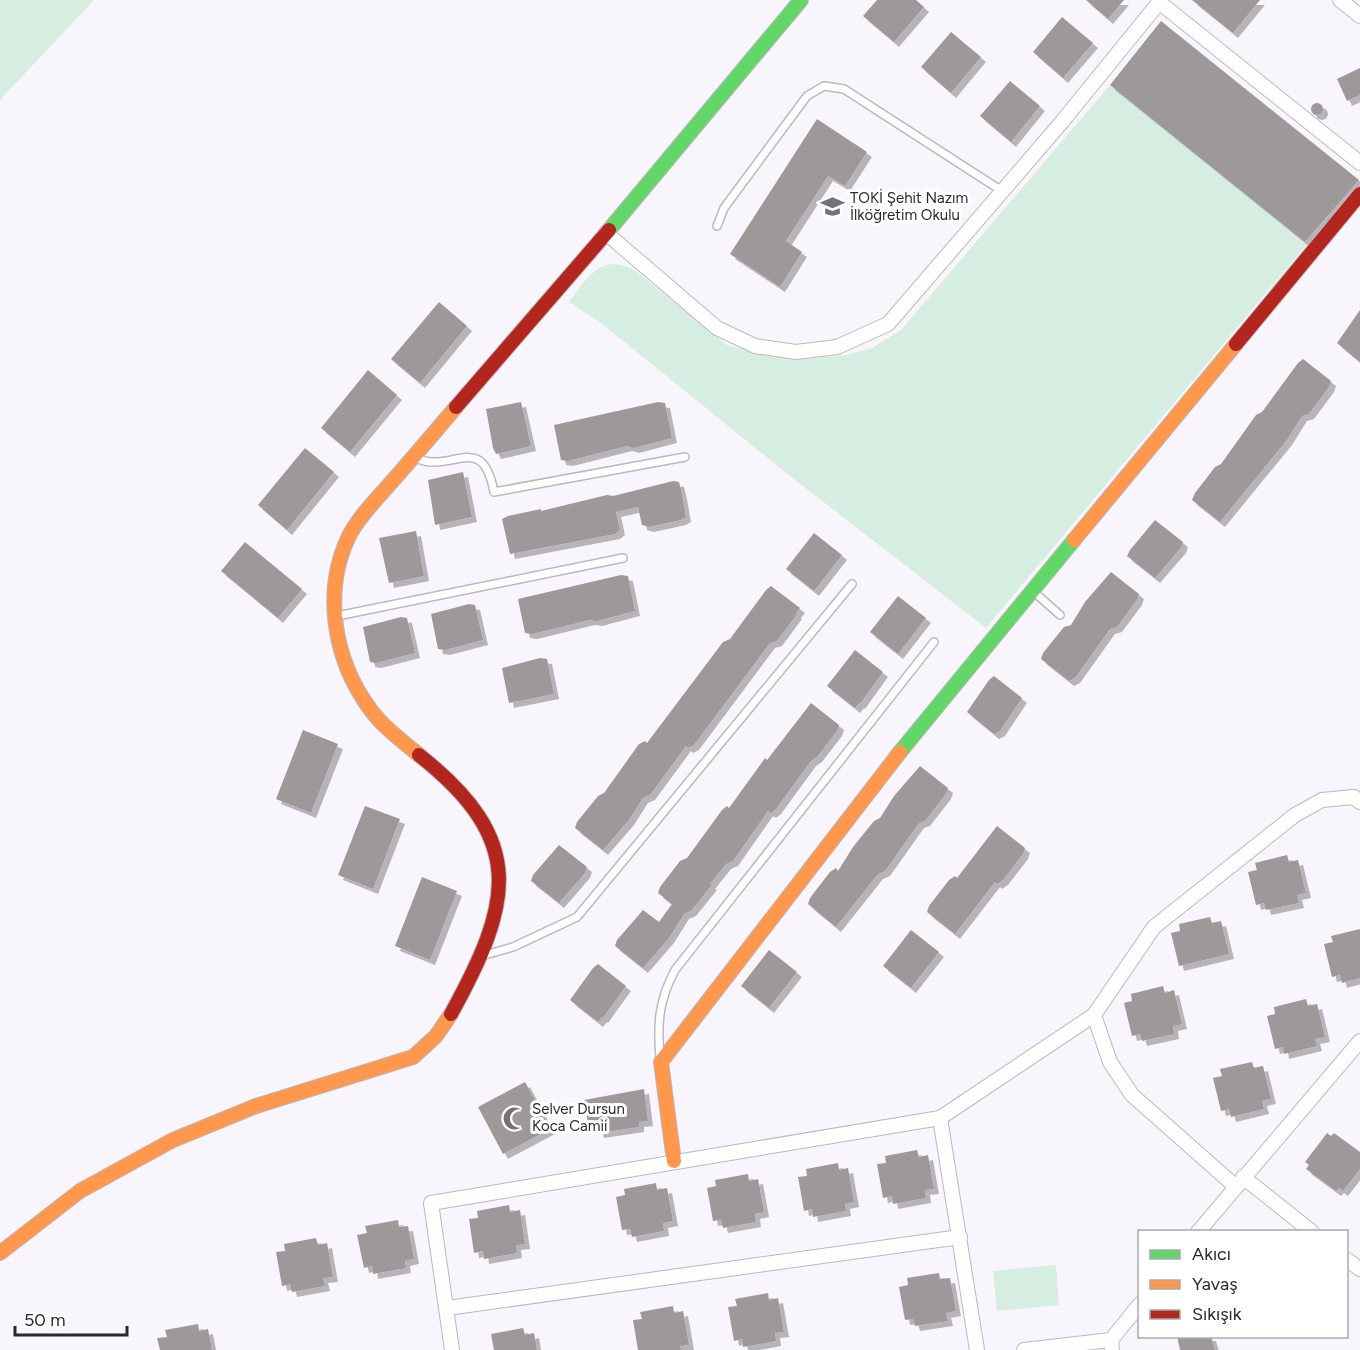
<svg xmlns="http://www.w3.org/2000/svg" width="1360" height="1350" viewBox="0 0 1360 1350" font-family="Figtree,sans-serif">
<style>
.green{fill:#d6eee1}
.building{fill:#9d9899;filter:url(#shadow)}
.lines{fill:none;stroke-linecap:round;stroke-linejoin:round}
.lane-casing{stroke:#bcb8be;stroke-width:10}
.street-casing{stroke:#bcb8be;stroke-width:16}
.fast-casing{stroke:#bcb8be;stroke-width:16}
.slow-casing{stroke:#bcb8be;stroke-width:16}
.jam-casing{stroke:#bcb8be;stroke-width:16}
.lane{stroke:#fefeff;stroke-width:7}
.street{stroke:#fefeff;stroke-width:14}
.fast{stroke:#63d668;stroke-width:14}
.slow{stroke:#ff974d;stroke-width:14}
.jam{stroke:#b3261e;stroke-width:14}
.labels{text-anchor:middle;dominant-baseline:central;stroke-width:6;stroke-linejoin:round;paint-order:stroke}
.poi-label{font-size:15px;fill:#2b282e;stroke:#fff;text-anchor:start}
</style>
<defs>
<filter id="shadow"><feDropShadow dx="5" dy="5" stdDeviation="0" flood-color="#0004"/></filter>
</defs>
<rect width="100%" height="100%" fill="#f9f5fc"/>
<!-- green -->
<g class="green">
<path d="M0,0h94l-94,100z"/>
<path d="M1110,85l197,159 -321,384 -196,-152 -189,-153 -32,-21c19,-25 33,-51 68,-30l90,73 37,10 38,4 45,-4 25,-7 29,-18z"/>
<path d="M1056,1265l3,40 -62,6 -4,-40z"/>
</g>
<!-- building -->
<g class="building">
<path d="M877,0h39l8,7 -30,35 -31,-26z"/>
<path d="M1086,0h38l-16,19z"/>
<path d="M1192,0h68l-27,33z"/>
<path d="M1062,17l31,26 -30,35 -30,-26z"/>
<path d="M1161,21l198,159 -54,62 -195,-157z"/>
<path d="M951,32l30,25 -30,36 -30,-26z"/>
<path d="M1360,68v27l-13,6 -10,-22z"/>
<path d="M1010,81l30,25 -29,36 -31,-26z"/>
<circle cx="1317" cy="109" r="6"/>
<path d="M817,119l50,33 -22,34 -17,-10 -42,65 16,11 -22,35 -50,-33z"/>
<path d="M439,302l28,24 -47,57 -29,-24z"/>
<path d="M1360,310v52l-23,-19z"/>
<path d="M1303,359l28,22 -2,6 -20,27 -7,2 -15,24 -67,82 -28,-22 3,-7 20,-26 6,-3 35,-49 6,-3 36,-49z"/>
<path d="M368,370l29,25 -47,57 -29,-24z"/>
<path d="M521,402l10,44 -35,8 -3,-6 -7,-39z"/>
<path d="M658,402l7,1 7,35 -38,10 -7,-2 -59,15 -7,-1 -7,-35z"/>
<path d="M305,448l29,24 -47,58 -29,-25z"/>
<path d="M463,472l9,45 -37,8 -7,-45z"/>
<path d="M673,481l6,1 3,12 4,23 -5,3 -32,7 -7,-2 -4,-18 -22,5 4,18 -5,4 -105,20 -8,-35 6,-3 33,-7v2l66,-16 6,1z"/>
<path d="M1155,520l28,22 -2,6 -26,30 -28,-22 3,-6z"/>
<path d="M416,531l8,45 -35,7 -10,-45z"/>
<path d="M814,533l28,22 -28,36 -28,-22z"/>
<path d="M245,542l57,47 -24,29 -57,-47z"/>
<path d="M1111,572l28,22 -2,6 -20,27 -7,2 -35,49 -6,3 -28,-22 2,-6 21,-26 7,-2 14,-23z"/>
<path d="M621,575l7,1 7,35 -38,10 -7,-1 -58,14 -7,-1 -7,-34z"/>
<path d="M771,586l29,22 -4,5 1,1 -20,27 -7,2 -76,102 -6,3 -2,-2 -36,49 -7,3 -14,22 -26,30 -28,-22 2,-6 21,-26 6,-3 35,-49 6,-3 2,2 76,-101 7,-3 36,-49z"/>
<path d="M898,596l28,22 -28,36 -28,-22z"/>
<path d="M469,604l6,1 8,35 -38,10 -7,-1 -7,-35z"/>
<path d="M401,617l6,1 8,35 -39,10 -6,-1 -7,-35z"/>
<path d="M855,650l28,22 -23,32 -1,-1 -4,5 -28,-22z"/>
<path d="M540,658l7,1 7,35 -45,9 -7,-35z"/>
<path d="M994,676l28,22 -22,33 -6,3 -27,-22 22,-32z"/>
<path d="M811,703l28,22 -2,6 -20,26 -6,4 -35,48 -5,4 -3,-2 -35,50 -7,3 -16,20 2,1 -21,26 -7,3 -15,24 -26,30 -28,-22 2,-6 26,-30 16,12 13,-18 -14,-11 2,-6 20,-26 7,-3 35,-48 5,-4 2,2 36,-50 2,2z"/>
<path d="M303,730l35,14 -27,69 -35,-14z"/>
<path d="M920,766l28,22 -2,6 -21,27 -6,2 -34,48 -7,3 -42,53 -28,-23 2,-6 20,-26 6,-4 2,3 15,-24 21,-26 6,-3 14,-22z"/>
<path d="M365,806l35,13 -27,70 -35,-14z"/>
<path d="M997,826l28,22 -2,6 -20,26 -6,4 -2,-2 -40,52 -28,-22 2,-6 20,-26 6,-4 2,2z"/>
<path d="M559,845l28,22 -2,6 -26,30 -28,-22 2,-6z"/>
<path d="M1287,855l2,7 9,-2 8,33 -9,2 2,8 -33,7 -2,-7 -8,2 -8,-33 9,-2 -2,-7z"/>
<path d="M422,877l35,14 -27,69 -35,-14z"/>
<path d="M1210,917l2,6 9,-2 8,33 -50,12 -8,-33 9,-2 -1,-7z"/>
<path d="M1360,929v49l-18,5 -2,-8 -8,2 -8,-33 9,-2 -2,-6z"/>
<path d="M911,930l28,22 -28,36 -28,-22z"/>
<path d="M769,950l28,22 -28,36 -28,-22z"/>
<path d="M598,964l28,22 -23,32 -1,-1 -4,5 -28,-22 23,-32z"/>
<path d="M1163,986l2,7 9,-3 8,34 -9,2 1,8 -32,7 -2,-7 -8,2 -8,-33 8,-2 -1,-7z"/>
<path d="M1306,999l2,7 9,-2 8,33 -10,2 2,7 -33,8 -1,-7 -8,2 -8,-33 8,-2 -1,-7z"/>
<path d="M1252,1062l2,6 9,-2 8,33 -9,2 2,8 -33,8 -2,-8 -8,2 -8,-33 9,-2 -2,-7z"/>
<path d="M525,1082l25,47 -47,25 -25,-47z"/>
<path d="M644,1089l4,32 -9,1v5l-40,6 -1,-5 -9,1 -5,-29z"/>
<path d="M1327,1133l4,3 3,-3 26,19v17l-17,22 -4,-3 -3,3 -30,-22 3,-4 -4,-3z"/>
<path d="M917,1150l2,7 9,-2 6,34 -9,1 1,8 -33,6 -1,-8 -9,2 -6,-34 9,-1 -1,-7z"/>
<path d="M838,1163l1,7 9,-2 6,34 -9,2 1,7 -33,6 -1,-8 -8,2 -6,-34 9,-1 -1,-7z"/>
<path d="M748,1174l1,7 9,-2 6,33 -9,2 1,8 -33,6 -2,-8 -8,1 -6,-33 9,-2 -1,-6z"/>
<path d="M656,1183l1,7 10,-2 6,33 -10,2 1,8 -32,6 -2,-8 -8,1 -6,-33 9,-2 -1,-6z"/>
<path d="M509,1205l1,7 10,-2 5,34 -9,1 1,8 -33,6 -1,-8 -9,2 -5,-34 9,-1 -1,-7z"/>
<path d="M398,1220l1,7 9,-1 6,33 -9,2 1,7 -33,6 -1,-8 -8,2 -7,-33 10,-2 -2,-7z"/>
<path d="M316,1238l2,7 9,-2 6,34 -10,1 2,8 -33,6 -2,-8 -8,2 -6,-34 9,-1 -1,-7z"/>
<path d="M939,1273l1,6 10,-1 6,33 -10,2 2,8 -33,5 -2,-7 -8,1 -6,-33 9,-2 -1,-7z"/>
<path d="M768,1293l1,7 9,-2 6,34 -9,1 1,8 -33,6 -1,-8 -8,2 -6,-34 9,-1 -2,-7z"/>
<path d="M673,1306l1,7 9,-2 6,34 -9,1 1,4h-43l-5,-30 9,-1 -2,-7z"/>
<path d="M198,1324l1,7 9,-2 4,21h-52l-3,-12 10,-1 -2,-7z"/>
<path d="M523,1328l2,7 9,-2 3,17h-43l-3,-16z"/>
<path d="M1177,1336h34l4,14h-35z"/>
</g>
<g class="lines">
<defs>
<g id="lane">
<path d="M717,226l7,-18 83,-112 17,-10 20,3 158,102"/>
<path d="M416,458c35,17 66,-29 78,34l191,-35"/>
<path d="M1034,592l26,23"/>
<path d="M337,616l286,-58"/>
<path d="M485,955l28,-8 64,-30 275,-333"/>
<path d="M660,1057c-3,-34 -1,-57 15,-87l259,-328"/>
</g>
<g id="street">
<path d="M1340,0l20,16"/>
<path d="M1159,2l201,161"/>
<path d="M606,233l111,95 38,18 41,6 41,-5 51,-23 173,-201 100,-123"/>
<path d="M1094,1015l16,47 22,33 103,91"/>
<path d="M940,1118l37,232"/>
<path d="M1243,1177l69,55"/>
<path d="M1198,1232l162,-191"/>
<path d="M1346,1259l14,10"/>
<path d="M447,1308l513,-71"/>
<path d="M452,1350l-21,-147 509,-85 154,-103 60,-88 141,-112 27,-15 32,-3 6,5"/>
<path d="M1024,1350l87,-10"/>
<path d="M1112,1350l-1,-10 29,-36"/>
</g>
<g id="fast">
<path d="M609,230l192,-230"/>
<path d="M900,752l174,-212"/>
</g>
<g id="slow">
<path d="M1074,540l162,-196"/>
<path d="M419,755c-17,-14 -36,-28 -49,-46 -36,-49 -48,-117 -21,-173 9,-18 25,-34 39,-50 23,-26 46,-53 68,-79"/>
<path d="M674,1161l-13,-99 239,-310"/>
<path d="M0,1253l80,-62 93,-51 83,-34 157,-49 23,-21 15,-22"/>
</g>
<g id="jam">
<path d="M1236,344l124,-150"/>
<path d="M456,407l153,-177"/>
<path d="M419,755c109,86 93,148 32,259"/>
</g>
</defs>
<!-- lane casing -->
<use href="#lane" class="lane-casing"/>
<!-- street casing -->
<use href="#street" class="street-casing"/>
<!-- fast casing -->
<use href="#fast" class="fast-casing"/>
<!-- slow casing -->
<use href="#slow" class="slow-casing"/>
<!-- jam casing -->
<use href="#jam" class="jam-casing"/>
<!-- lane -->
<use href="#lane" class="lane"/>
<!-- street -->
<use href="#street" class="street"/>
<!-- fast -->
<use href="#fast" class="fast"/>
<!-- slow -->
<use href="#slow" class="slow"/>
<!-- jam -->
<use href="#jam" class="jam"/>
</g>
<!-- icons -->
<defs>
<symbol id="school-bare" viewBox="-9 -9 18 18"><path d="M0-5L7-2L0 1L-7-2ZM-4 1L0 2.5L4 1V4Q0 6-4 4Z" fill="#737076" stroke="#fff" stroke-width="2.5" paint-order="stroke"/></symbol>
<symbol id="mosque-bare" viewBox="-9 -9 18 18"><path d="M3.5-4.9A6 6 0 1 0 3.5 4.9A5 5 0 1 1 3.5-4.9Z" fill="#737076" stroke="#fff" stroke-width="2.5" paint-order="stroke"/></symbol>
</defs>
<g fill-rule="evenodd">
<use href="#school-bare" x="816" y="190" width="33" height="33"/>
<use href="#mosque-bare" x="498" y="1102" width="33" height="33"/>
</g>
<g class="labels">
<!-- poi labels -->
<g class="poi-label">
<text x="850" y="198">TOKİ Şehit Nazım<tspan x="850" dy="17">İlköğretim Okulu</tspan></text>
<text x="532" y="1109">Selver Dursun<tspan x="532" dy="17">Koca Camii</tspan></text>
</g>
</g>
<!-- legend -->
<rect x="1138" y="1230" width="210" height="108" fill="#ffffff" stroke="#aaa9ab" stroke-width="1.5"/>
<rect x="1150" y="1250" width="30" height="9" fill="#63d668" stroke="#aaa9ab" stroke-width="1.5"/>
<text x="1192" y="1260" font-size="18" fill="#2b282e">Akıcı</text>
<rect x="1150" y="1280" width="30" height="9" fill="#ff974d" stroke="#aaa9ab" stroke-width="1.5"/>
<text x="1192" y="1290" font-size="18" fill="#2b282e">Yavaş</text>
<rect x="1150" y="1310" width="30" height="9" fill="#b3261e" stroke="#aaa9ab" stroke-width="1.5"/>
<text x="1192" y="1320" font-size="18" fill="#2b282e">Sıkışık</text>
<!-- scale -->
<path d="M15 1326v9h112v-9" fill="none" stroke="#2b282e" stroke-width="3"/>
<text x="24" y="1326" font-size="18" fill="#2b282e" stroke="#ffffff" stroke-width="4.5" paint-order="stroke">50 m</text>
</svg>
